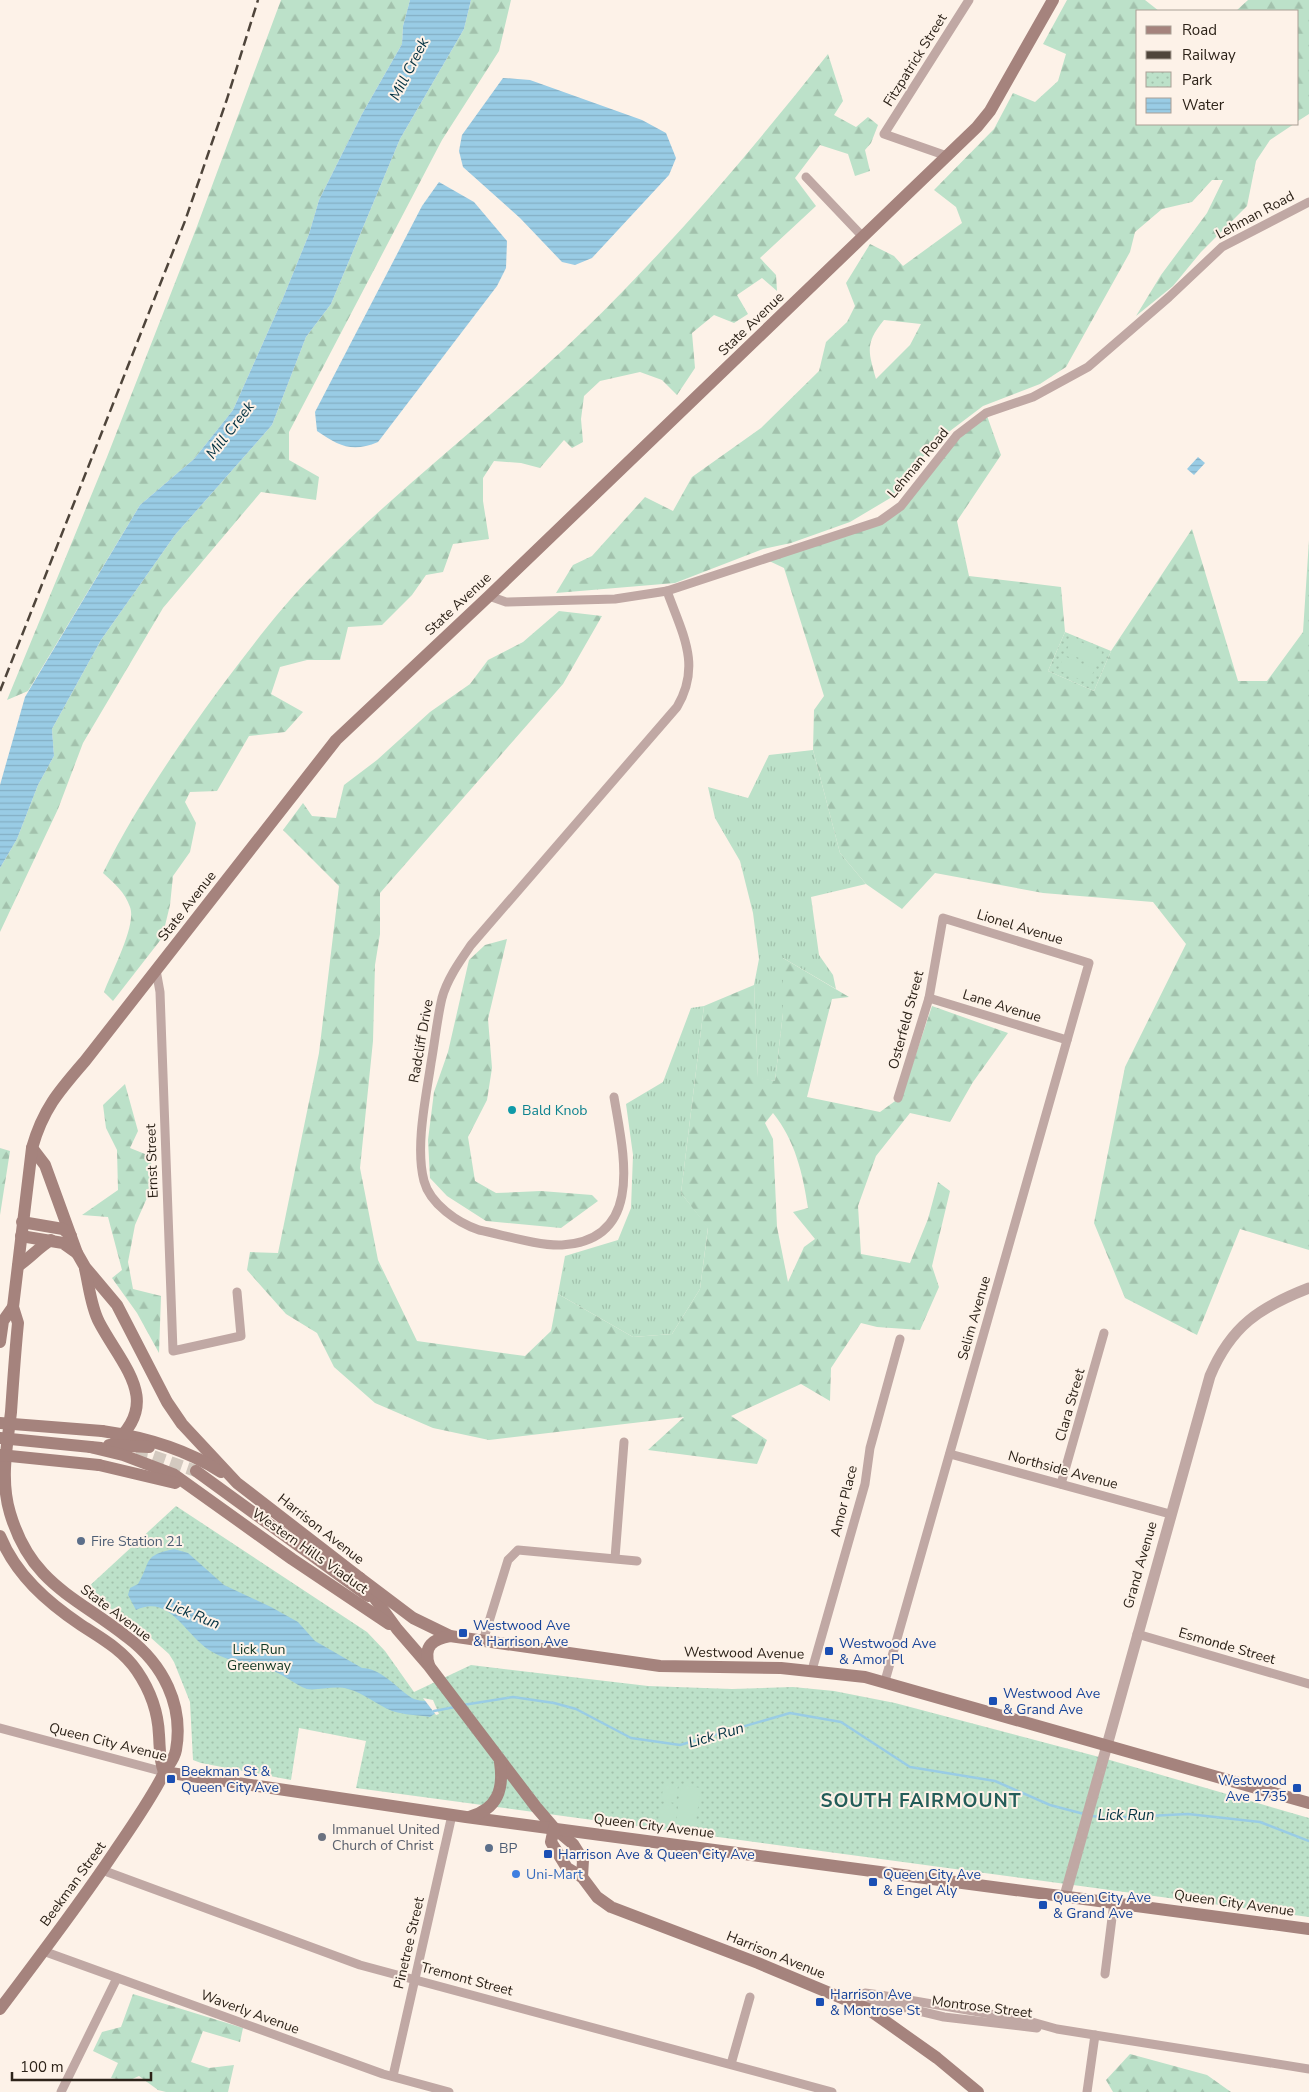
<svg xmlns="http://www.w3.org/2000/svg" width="1309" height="2092" viewBox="0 0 1309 2092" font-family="'Nunito Sans',sans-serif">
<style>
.grass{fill:url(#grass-tufts)}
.forest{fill:url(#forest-firs);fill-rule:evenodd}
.park{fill:url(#park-dots)}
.pitch{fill:#bce1c9}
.water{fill:url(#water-rules)}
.pier{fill:#fdf2e8}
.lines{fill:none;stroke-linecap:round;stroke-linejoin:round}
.stream{stroke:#99cce5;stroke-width:2.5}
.secondary-tunnel{stroke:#d3c9bf;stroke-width:12;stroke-dasharray:12 6;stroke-linecap:butt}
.minor{stroke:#c0a8a4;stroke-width:9}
.tertiary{stroke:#c0a8a4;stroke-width:11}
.secondary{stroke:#a5837d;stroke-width:12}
.rail{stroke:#4f453b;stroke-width:2.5;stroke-dasharray:10 5;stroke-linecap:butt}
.secondary-bridge{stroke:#a5837d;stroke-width:12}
.culture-dot{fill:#0f9aa8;stroke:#fdf2e8;stroke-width:2}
.service-dot{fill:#5c6f8a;stroke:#fdf2e8;stroke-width:2}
.transit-dot{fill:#1a4fb4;stroke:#fdf2e8;stroke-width:2}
.worship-dot{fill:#6b7280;stroke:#fdf2e8;stroke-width:2}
.shop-dot{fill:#3f7fe0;stroke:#fdf2e8;stroke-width:2}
.labels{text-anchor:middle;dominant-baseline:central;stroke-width:4;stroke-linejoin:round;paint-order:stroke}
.street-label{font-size:14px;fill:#2d2319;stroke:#fdf2e8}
.culture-label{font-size:14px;fill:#0d838f;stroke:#fdf2e8;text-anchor:start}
.service-label{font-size:14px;fill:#4e5e75;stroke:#fdf2e8;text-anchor:start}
.transit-label{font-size:14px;fill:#164399;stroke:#fdf2e8;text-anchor:start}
.park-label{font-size:14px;fill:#113723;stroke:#fdf2e8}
.worship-label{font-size:14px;fill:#5b616d;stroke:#fdf2e8;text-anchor:start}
.shop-label{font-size:14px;fill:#366cbe;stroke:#fdf2e8;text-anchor:start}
.water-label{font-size:15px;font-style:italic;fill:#023142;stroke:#fdf2e8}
.district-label{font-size:19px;font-weight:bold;letter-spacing:1px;fill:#245d59;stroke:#fdf2e8}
</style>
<defs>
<pattern id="grass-tufts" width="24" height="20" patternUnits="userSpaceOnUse" patternTransform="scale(1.25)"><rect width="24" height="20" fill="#bce1c9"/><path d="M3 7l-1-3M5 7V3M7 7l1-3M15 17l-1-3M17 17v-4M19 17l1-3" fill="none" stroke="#a2c1ac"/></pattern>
<pattern id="forest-firs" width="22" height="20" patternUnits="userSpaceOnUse" patternTransform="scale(1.25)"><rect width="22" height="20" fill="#bce1c9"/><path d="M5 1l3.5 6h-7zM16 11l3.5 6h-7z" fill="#a2c1ac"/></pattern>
<pattern id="park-dots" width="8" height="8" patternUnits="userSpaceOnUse" patternTransform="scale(1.25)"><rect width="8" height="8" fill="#bce1c9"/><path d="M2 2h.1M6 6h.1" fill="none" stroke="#a2c1ac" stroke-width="1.8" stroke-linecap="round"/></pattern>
<pattern id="water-rules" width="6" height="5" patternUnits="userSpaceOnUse" patternTransform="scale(1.25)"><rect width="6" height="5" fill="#99cce5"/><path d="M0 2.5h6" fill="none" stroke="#84afc4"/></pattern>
</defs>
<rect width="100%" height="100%" fill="#fdf2e8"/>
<!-- grass -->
<g class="grass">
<path d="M813,750l27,103 26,31 -55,13 8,58 14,20 3,14 -53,-31v55l-8,68 -17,-3 -4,-93 5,-26 -6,-46 -13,-52 -25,-43 -7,-31 40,11 21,-43z"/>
<path d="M704,1006l-23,187 27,34 -8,62 -28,45 -39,3 -75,-43 7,-38 53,-16 13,-32 2,-53 -7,-51 37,-22 28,-74z"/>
</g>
<!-- forest -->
<g class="forest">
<path d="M281,0h129l-7,26 -1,18 -40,70 -43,86 -10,34 -26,64 -50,112 -39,49 -54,46 -112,186 -21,9 100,-243 89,-228z"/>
<path d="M471,0h40l-12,51 -57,89 -153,292v28l30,17 -3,23 -55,-8 -98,116 -80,135 -25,66 -58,123v-64l17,-29 21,-54 16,-29 -2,-27 49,-89 74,-105 97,-110 34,-88 25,-33 69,-165 64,-110z"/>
<path d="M1067,0h78l14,11h-21v113h156l-24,16 -14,21 -9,45 -46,46 -28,34 -37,30 25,-41 46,-62 16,-33h-11l-20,22 -30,7 -27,23 -5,20 -64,115 -26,17 -57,22 -33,25 -24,22 -34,44 -42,25 -59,21 -28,6 -88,34 -119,10 17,-28 19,-9 53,-59 28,14 19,-34 69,-49 58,-57 7,-29 21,-20 8,-16 -9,-23 24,-39 24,12 9,10 59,-43 -6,-16 -22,-17 60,-61 19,-36 22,9 23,-21 8,-27 -23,-10zM884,320l37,4 -11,21 -34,34c-8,-28 -11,-36 8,-59z"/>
<path d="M1248,0h61v114l-11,7v-110h-62z"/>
<path d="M828,54l15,47 -9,14 22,12 12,-10 10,8 -7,18 -6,7 5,21 -15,5 -7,-22 -28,-9 -25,33 21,28 -56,52 16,17 1,16 -15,-13 -25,17 11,19 -14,9 -20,-8 -22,18 3,35 -18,27 -15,-15 -22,-8 -40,9 -16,15 -3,23 2,23 -11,6 -8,-8 -24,28 -19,-5 -27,-2 -11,17v23l6,38 -36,5 -10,28 -17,3 -14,20 -30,30 -34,2 -8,33h-33l-27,7 -9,27 32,18 -18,20 -36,4 -32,55 -27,1 -5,10 11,21 -6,29 -17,24 -3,29 -8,33 -49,63 -9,-9c7,-19 33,-67 26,-85 -5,-15 -16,-24 -27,-34 32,-65 73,-124 115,-182 31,-41 62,-83 98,-119 84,-86 181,-158 267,-241 89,-86 169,-181 245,-277z"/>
<path d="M986,413l15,42 -44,66 12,55 92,11 4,45 -17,39 46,20 17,-40 81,-122 46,152h29l36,-49 6,-92v710l-69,-21 -43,106 -72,-37 -31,-75 31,-156 61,-123 -33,-42 -110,-9 -108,-20 -33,36 -36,-25 -26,-31 -27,-103 1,-40 10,-14 -40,-128 -17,-8 124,-45 45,-54z"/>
<path d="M559,611l43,5 -39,68 -183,209v41l-5,31 -2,76 -13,127 18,92 39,81 108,15 26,-25 7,-37 75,43 39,-3 28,-45 8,-61 -27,-35 23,-187 50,-21 4,92 17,4 8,-68v-55l66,39 -17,2 -25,98 73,15 22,-16 30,-90 76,27 -35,49 -23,40 -40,-9 -34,43 -18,50 3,48 49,9 18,-44 10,-37 12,9 -18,75 7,21 -19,43 -43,-3 -16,-4 -30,45 -1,33 -29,-17 -70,32 36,24 -10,24 -109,-14 36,-33 -195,23 -56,-12 -58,-25 -41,-36 -17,-34 -31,-19 -39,-44 3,-18 28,1 41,-200 20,-167 -56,-56 20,-27 9,13 24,2 8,-33 33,-25 53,-48 40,-28 18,-24 35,-18zM773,1113c22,27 30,61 35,95l-15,4 22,27 -11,8 -16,35 -11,-55 -4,-88 -8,-16z"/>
<path d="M507,939l-19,80 4,49 -5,32 -19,37 7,44 21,12 45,-2 51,4 6,6 -37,27 -75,-7 -39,-25 -17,-18 -2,-38 6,-48 14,-40 21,-92 16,-15z"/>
<path d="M125,1084l13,47 -8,17 20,8 4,26 -19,43 -7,37 5,27 28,7 -2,57 -22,-40 -25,-35 10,-8 -14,-53 -26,-2 36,-25 -1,-40 -11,-22 -3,-23z"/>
<path d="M0,1148l10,3 -10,64z"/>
<path d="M133,1994l110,34 -3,14 -37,-11 -12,31 18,6 25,-3 -6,27h-62l-8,-2 -19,-14 -11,5 -17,-3 7,-15 -25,-12 9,-19 19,-5z"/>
<path d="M1130,2054l77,21 24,17h-118l-7,-12z"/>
</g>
<!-- park -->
<g class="park">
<path d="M1065,632l46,19 -17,40 -46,-20z"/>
<path d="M176,1506l191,126 18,19 29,41 57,-27 177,21 84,3 61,-2 41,4 61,12 208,55 206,60v99l-953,-129 10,-47 -67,-13 -8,52 -90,-17 -8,-3 -3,-58 -16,-40 -5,-8 -19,-17 -65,-47z"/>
</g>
<!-- pitch -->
<g class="pitch">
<path d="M1072,638l30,14 -6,14 -30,-14z"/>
<path d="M1064,656l31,13 -7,14 -30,-13z"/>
<path d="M664,1783l14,2 -2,18 -15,-2z"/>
<path d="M681,1785l20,3 -6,39 -19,-3z"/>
<path d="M661,1804l14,2 -2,18 -15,-2z"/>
</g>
<!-- water -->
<g class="water">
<path d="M410,0h61l-7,29 -64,110 -69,165 -25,33 -34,88 -97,110 -74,105 -49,89 2,27 -16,29 -21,54 -17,29v-83l25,-88 115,-192 54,-46 39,-49 50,-112 26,-64 10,-34 43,-86 40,-70 1,-18z"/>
<path d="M503,78l27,2 112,40 24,13 10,25 -7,17 -77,83 -17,7 -13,-3 -42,-44 -57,-51 -4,-16 3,-16z"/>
<path d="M439,182l35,20 33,39 -1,27 -9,18 -119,156c-26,11 -39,4 -61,-11l-2,-19 107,-206z"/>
<path d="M1198,457l7,6 -11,12 -7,-6z"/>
<path d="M174,1549l14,4 36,32 47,22 27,15 17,19 47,27c18,0 33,18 47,28 6,5 15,5 23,5l5,11 -7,5c-12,-2 -26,-2 -38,-6 -15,-6 -28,-18 -44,-22 -13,-4 -31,2 -41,0 -12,-4 -22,-14 -34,-18 -20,-7 -46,-9 -64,-21 -25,-17 -40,-56 -73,-40l-8,-15 2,-7 8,-4c14,-24 4,-28 36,-35z"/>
</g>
<!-- pier -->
<path class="pier" d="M423,1698l10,2 6,14 -3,1z"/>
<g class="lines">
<!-- stream -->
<g class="stream">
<path d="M463,1705l50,-8 41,6 22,6 55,29 49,7 110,-32 51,9 69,45 85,14 55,24 34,9"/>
<path d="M434,1711l21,-4"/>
<path d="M1092,1816l15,2 81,-4 72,8 49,19"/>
</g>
<!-- secondary-tunnel -->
<path class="secondary-tunnel" d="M118,1450l32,5 46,16"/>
<!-- minor -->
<g class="minor">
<path d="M947,156l-63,-22 85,-134"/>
<path d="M806,177l57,60"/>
<path d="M489,596l17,6 109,-3 52,-8 213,-70 21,-15 56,-71 29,-22 47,-16 55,-30 81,-70 53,-50 87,-45"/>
<path d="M156,970l4,22 13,359 68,-15 -4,-44"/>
<path d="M929,998l138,42"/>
<path d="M614,1097c9,54 32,143 -52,148 -24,1 -58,-10 -83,-15 -21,-7 -49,-26 -55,-49 -9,-34 2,-84 7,-118 4,-22 6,-44 11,-65 5,-19 18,-37 29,-53l206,-238c25,-42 5,-74 -10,-116"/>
<path d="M950,1454l220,60"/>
<path d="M1061,1484l43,-151"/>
<path d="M615,1558l9,-116"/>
<path d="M1137,1634l172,50"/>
<path d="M483,1641l25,-81 10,-10 119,11"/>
<path d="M812,1670l53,-186 5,-36 30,-109"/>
<path d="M885,1681l204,-718 -146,-45 -14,80 -31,100"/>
<path d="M0,1728l164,44"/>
<path d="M102,1870l258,95 472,127"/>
<path d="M43,1951l340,123 66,18"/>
<path d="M1105,1974l9,-72"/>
<path d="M849,2000l16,-7 15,2 145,25 32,9 252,40"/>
<path d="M852,2000l17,-1 75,18 93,11"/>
<path d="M731,2064l19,-67"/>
<path d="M393,2076l59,-261"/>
<path d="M61,2092l56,-114"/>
<path d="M1087,2092l8,-57"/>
</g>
<!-- tertiary -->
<path class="tertiary" d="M1065,1896l145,-520c21,-50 50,-69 99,-88"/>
<!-- secondary -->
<g class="secondary">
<path d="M32,1148l13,17 32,88 8,14 32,38 50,97 15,22 55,59 123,95 37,51 32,37 107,141 18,21 19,16 10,16 -1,17"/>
<path d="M22,1222l41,7 8,7"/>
<path d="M21,1236l42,7 14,10"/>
<path d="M18,1266c12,-8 20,-18 33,-26"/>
<path d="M85,1269c4,17 6,38 14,53 23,44 65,80 13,123"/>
<path d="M0,1342l3,-21 10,-14"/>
<path d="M102,1431c42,6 84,18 119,41"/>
<path d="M109,1445l40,2"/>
<path d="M90,1447l33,8 50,19 119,85 97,65"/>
<path d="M99,1465l76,18"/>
<path d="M196,1471l172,125"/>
<path d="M0,1536c16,39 47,66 81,89 20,13 42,25 56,46 13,19 21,40 22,64 1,13 0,24 5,37"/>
<path d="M360,1578l53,40 37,18 210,30 121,2 84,9 444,126"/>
<path d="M429,1665c-6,-19 4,-26 21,-29"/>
<path d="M164,1772l302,45 843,112"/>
<path d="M469,1817c29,-8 35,-28 31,-55"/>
<path d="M554,1828l-3,14 16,26 15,9 15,20 14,10 147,56 110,46 69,49 41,34"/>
<path d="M0,2009c39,-52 79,-104 115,-158 17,-25 34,-49 48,-76 4,-9 11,-14 13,-25 8,-45 -13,-86 -49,-113 -52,-41 -96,-53 -117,-124 -10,-33 -3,-66 1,-101 2,-29 4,-59 7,-89l-5,-16 19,-159c11,-39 27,-57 53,-87l251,-321 153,-144 488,-469 13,-16 63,-111"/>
</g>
<!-- rail -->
<path class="rail" d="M0,691l185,-470 42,-122 31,-99"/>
<!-- secondary-bridge -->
<g class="secondary-bridge">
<path d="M0,1423l102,8"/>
<path d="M0,1438l101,10"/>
<path d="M0,1455l99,10"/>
</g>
</g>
<!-- markers -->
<circle class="culture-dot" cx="512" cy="1110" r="5"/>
<g class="service-dot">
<circle cx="81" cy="1541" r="5"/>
<circle cx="489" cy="1848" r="5"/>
</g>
<g class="transit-dot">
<rect x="458" y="1628" width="10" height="10" rx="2.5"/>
<rect x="824" y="1646" width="10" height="10" rx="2.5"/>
<rect x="988" y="1696" width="10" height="10" rx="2.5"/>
<rect x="166" y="1774" width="10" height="10" rx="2.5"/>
<rect x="1292" y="1783" width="10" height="10" rx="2.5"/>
<rect x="543" y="1849" width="10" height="10" rx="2.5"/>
<rect x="868" y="1877" width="10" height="10" rx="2.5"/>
<rect x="1038" y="1900" width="10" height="10" rx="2.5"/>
<rect x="815" y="1997" width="10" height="10" rx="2.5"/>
</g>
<circle class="worship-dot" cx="322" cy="1837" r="5"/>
<circle class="shop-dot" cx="516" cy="1874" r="5"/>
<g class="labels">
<!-- street labels -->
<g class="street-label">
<text transform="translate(915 60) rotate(-58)">Fitzpatrick Street</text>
<text transform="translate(1255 215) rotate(-28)">Lehman Road</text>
<text transform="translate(751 324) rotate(-44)">State Avenue</text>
<text transform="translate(918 463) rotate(-50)">Lehman Road</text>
<text transform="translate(458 604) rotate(-43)">State Avenue</text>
<text transform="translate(187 906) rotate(-52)">State Avenue</text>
<text transform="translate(1020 927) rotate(17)">Lionel Avenue</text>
<text transform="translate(1002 1006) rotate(17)">Lane Avenue</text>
<text transform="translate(906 1020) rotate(-75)">Osterfeld Street</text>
<text transform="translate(421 1041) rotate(-80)">Radcliff Drive</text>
<text transform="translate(152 1161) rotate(-92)">Ernst Street</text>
<text transform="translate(974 1318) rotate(-74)">Selim Avenue</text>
<text transform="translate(1070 1405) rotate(-74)">Clara Street</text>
<text transform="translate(1063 1470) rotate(15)">Northside Avenue</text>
<text transform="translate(844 1501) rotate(-76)">Amor Place</text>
<text transform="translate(321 1529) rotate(38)">Harrison Avenue</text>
<text transform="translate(310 1551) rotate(35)">Western Hills Viaduct</text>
<text transform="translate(1140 1565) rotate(-74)">Grand Avenue</text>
<text transform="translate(116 1613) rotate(37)">State Avenue</text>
<text transform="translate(1227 1646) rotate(16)">Esmonde Street</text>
<text transform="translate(744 1653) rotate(1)">Westwood Avenue</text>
<text transform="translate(108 1742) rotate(14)">Queen City Avenue</text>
<text transform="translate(654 1826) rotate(7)">Queen City Avenue</text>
<text transform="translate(73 1884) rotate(-54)">Beekman Street</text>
<text transform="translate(1234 1903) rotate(8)">Queen City Avenue</text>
<text transform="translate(409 1943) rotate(-77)">Pinetree Street</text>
<text transform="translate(776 1955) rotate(22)">Harrison Avenue</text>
<text transform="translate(467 1979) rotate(15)">Tremont Street</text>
<text transform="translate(982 2007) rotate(7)">Montrose Street</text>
<text transform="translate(250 2012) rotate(20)">Waverly Avenue</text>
</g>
<!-- culture labels -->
<g class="culture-label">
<text x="522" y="1110">Bald Knob</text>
</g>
<!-- service labels -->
<g class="service-label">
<text x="91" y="1541">Fire Station 21</text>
<text x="499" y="1848">BP</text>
</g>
<!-- transit labels -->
<g class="transit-label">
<text x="473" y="1625">Westwood Ave<tspan x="473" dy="16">&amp; Harrison Ave</tspan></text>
<text x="839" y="1643">Westwood Ave<tspan x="839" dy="16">&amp; Amor Pl</tspan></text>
<text x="1003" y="1693">Westwood Ave<tspan x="1003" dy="16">&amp; Grand Ave</tspan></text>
<text x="181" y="1771">Beekman St &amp;<tspan x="181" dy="16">Queen City Ave</tspan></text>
<text x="1287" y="1780" text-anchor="end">Westwood<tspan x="1287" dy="16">Ave 1735</tspan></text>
<text x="558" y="1854">Harrison Ave &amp; Queen City Ave</text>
<text x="883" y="1874">Queen City Ave<tspan x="883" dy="16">&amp; Engel Aly</tspan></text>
<text x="1053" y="1897">Queen City Ave<tspan x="1053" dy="16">&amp; Grand Ave</tspan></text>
<text x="830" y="1994">Harrison Ave<tspan x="830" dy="16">&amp; Montrose St</tspan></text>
</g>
<!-- park labels -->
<g class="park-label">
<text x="259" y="1649">Lick Run<tspan x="259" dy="16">Greenway</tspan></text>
</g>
<!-- worship labels -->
<g class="worship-label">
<text x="332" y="1829">Immanuel United<tspan x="332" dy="16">Church of Christ</tspan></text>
</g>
<!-- shop labels -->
<g class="shop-label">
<text x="526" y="1874">Uni-Mart</text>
</g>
<!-- water labels -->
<g class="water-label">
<text transform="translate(409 69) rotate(-63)">Mill Creek</text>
<text transform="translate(230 430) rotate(-52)">Mill Creek</text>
<text transform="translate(193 1614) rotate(22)">Lick Run</text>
<text transform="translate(716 1735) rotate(-16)">Lick Run</text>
<text x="1126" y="1815">Lick Run</text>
</g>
<!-- district labels -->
<g class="district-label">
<text x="921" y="1801">SOUTH FAIRMOUNT</text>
</g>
</g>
<!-- legend -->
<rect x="1136" y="10" width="162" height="115" fill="#fdf2e8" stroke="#aa9f95"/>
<rect x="1146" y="26" width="25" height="8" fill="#a5837d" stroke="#aa9f95"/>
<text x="1182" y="35" font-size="15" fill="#2d2319">Road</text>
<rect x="1146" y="51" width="25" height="8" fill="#4f453b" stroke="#aa9f95"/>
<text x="1182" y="60" font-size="15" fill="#2d2319">Railway</text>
<rect x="1146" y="72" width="25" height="15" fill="url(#park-dots)" stroke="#aa9f95"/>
<text x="1182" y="85" font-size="15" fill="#2d2319">Park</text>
<rect x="1146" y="98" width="25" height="15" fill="url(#water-rules)" stroke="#aa9f95"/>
<text x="1182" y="110" font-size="15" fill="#2d2319">Water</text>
<!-- scale -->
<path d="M12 2072v8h139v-8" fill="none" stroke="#2d2319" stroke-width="2.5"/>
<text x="20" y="2072" font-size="15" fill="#2d2319" stroke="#fdf2e8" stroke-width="4" paint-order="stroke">100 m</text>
</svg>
